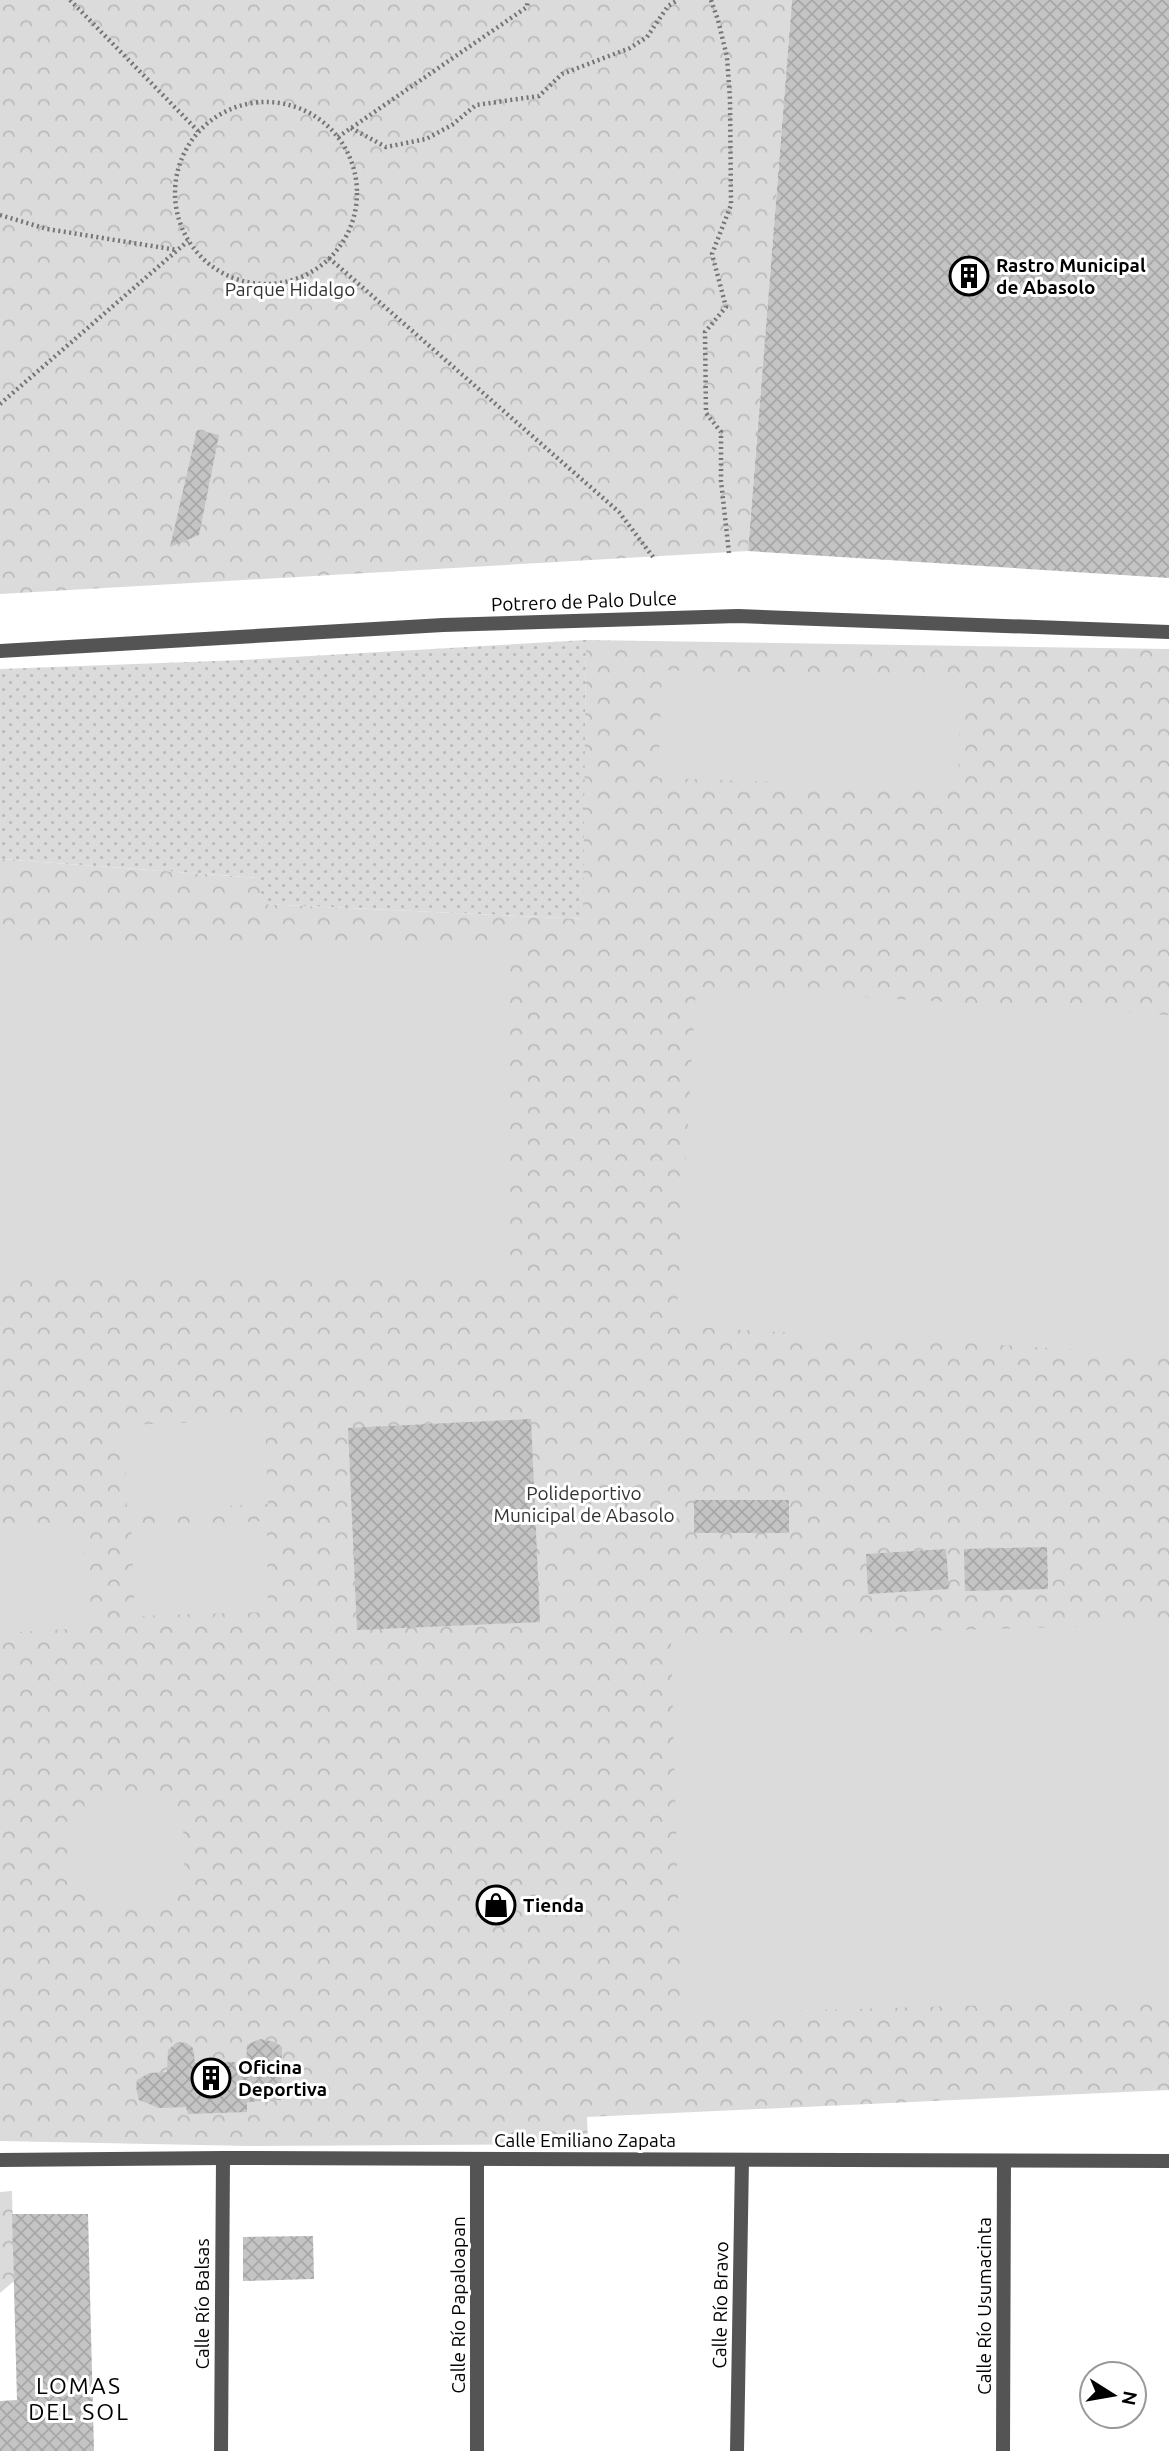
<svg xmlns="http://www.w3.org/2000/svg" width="1169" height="2451" viewBox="0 0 1169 2451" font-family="Ubuntu,sans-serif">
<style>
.grass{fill:url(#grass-dots)}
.park{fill:url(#park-crowns)}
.garden{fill:#dbdbdb}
.building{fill:url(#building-cross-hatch)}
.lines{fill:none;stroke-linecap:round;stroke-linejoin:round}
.path{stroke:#767676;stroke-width:4.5;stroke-dasharray:2 3.5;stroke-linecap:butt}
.minor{stroke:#545454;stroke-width:14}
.labels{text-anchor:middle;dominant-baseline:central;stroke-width:6;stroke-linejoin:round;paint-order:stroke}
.poi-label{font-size:19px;font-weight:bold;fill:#000;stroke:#fff;text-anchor:start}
.park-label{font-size:19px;fill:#323232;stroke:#fff}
.street-label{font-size:19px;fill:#000;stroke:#fff}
.quarter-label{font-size:23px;letter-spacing:2px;fill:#000;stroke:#fff}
</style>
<defs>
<pattern id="grass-dots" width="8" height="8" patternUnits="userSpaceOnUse" patternTransform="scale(1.75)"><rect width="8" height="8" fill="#dbdbdb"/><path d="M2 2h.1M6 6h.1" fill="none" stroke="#bababa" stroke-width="1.8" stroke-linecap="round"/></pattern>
<pattern id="park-crowns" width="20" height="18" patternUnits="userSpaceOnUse" patternTransform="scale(1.75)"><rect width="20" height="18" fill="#dbdbdb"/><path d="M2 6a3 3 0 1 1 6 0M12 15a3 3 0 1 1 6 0" fill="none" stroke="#bababa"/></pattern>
<pattern id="building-cross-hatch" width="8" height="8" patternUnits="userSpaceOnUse" patternTransform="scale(1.75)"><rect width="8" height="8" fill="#c4c4c4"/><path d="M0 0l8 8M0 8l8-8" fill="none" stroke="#a7a7a7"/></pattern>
</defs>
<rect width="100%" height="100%" fill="#fff"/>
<!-- grass -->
<path class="grass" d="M586,640l-2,279 -323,-15 -2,-26 -259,-19v-190l243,-9z"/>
<!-- park -->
<g class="park">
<path d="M0,0h792l-44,551 -748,43z"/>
<path d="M586,640l583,9v1441l-582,27 1,27 -338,2 -250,-5v-1282l260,19 2,26 321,15z"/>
<path d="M12,2191l2,90 -14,12v-101z"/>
</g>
<!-- garden -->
<g class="garden">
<path d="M662,670l299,10 -3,108 -300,-10z"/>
<path d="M507,947v326h-507v-325z"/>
<path d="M696,987l473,28v340l-493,-29z"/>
<path d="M265,1420l3,84 -141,7 -3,-86z"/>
<path d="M267,1521l1,91 -133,4 -4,-90z"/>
<path d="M83,1528l6,100 -89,5v-100z"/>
<path d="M1169,1624v376l-488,14 -10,-376z"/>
<circle cx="127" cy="1850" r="59"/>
</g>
<!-- building -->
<g class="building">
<path d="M792,0h377v578l-421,-27z"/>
<path d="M197,430l22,5 -20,100 -29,12z"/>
<path d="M531,1419l9,203 -183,8 -9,-202z"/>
<rect x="694" y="1500" width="95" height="33"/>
<path d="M1047,1547l1,42 -83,2 -1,-42z"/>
<path d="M946,1549l3,40 -81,5 -2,-40z"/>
<path d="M509,1891l3,26 -30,2 -2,-25z"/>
<path d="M260,2039l15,3 7,5 -1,53 -34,2v10l-59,2 -2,-7 -27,1 -20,-8 -3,-13 1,-7 12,-7 18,-1 1,-22 9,-8 9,1 7,5 2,15 40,-1 1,7 10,-1 1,-23z"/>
<path d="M12,2214h76l6,237h-94v-50l17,-1z"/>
<path d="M313,2236l1,43 -71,2v-44z"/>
</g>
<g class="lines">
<!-- path -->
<g class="path">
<path d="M70,0l128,131"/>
<path d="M711,0l7,20 9,37 3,42 1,106 -19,49 14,53 -21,25 1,81 15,19v49l8,72"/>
<circle cx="266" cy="193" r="91"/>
<path d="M351,128l35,19 40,-8 26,-14 24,-20 63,-9 23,-22 68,-26 17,-11 21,-31 10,-6"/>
<path d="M338,137l189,-130 1,-7"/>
<path d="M0,215l47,14 130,21"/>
<path d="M329,258l290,254 34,45"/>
<path d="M0,404l188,-163"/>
</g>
<!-- minor -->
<g class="minor">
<path d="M0,651l443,-26 295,-9 431,16"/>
<path d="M477,2159v292"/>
<path d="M0,2160l223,-2 946,3"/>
<path d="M221,2451l2,-293"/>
<path d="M737,2451l5,-291"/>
<path d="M1003,2451l1,-290"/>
</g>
</g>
<!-- icons -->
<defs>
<symbol id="building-ring" viewBox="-11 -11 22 22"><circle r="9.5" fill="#fff" stroke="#000" stroke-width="1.5"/><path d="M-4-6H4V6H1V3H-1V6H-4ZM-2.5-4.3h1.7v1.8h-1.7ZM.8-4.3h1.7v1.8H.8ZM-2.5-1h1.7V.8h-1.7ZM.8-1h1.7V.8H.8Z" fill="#000"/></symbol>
<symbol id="shop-ring" viewBox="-11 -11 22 22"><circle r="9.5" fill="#fff" stroke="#000" stroke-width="1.5"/><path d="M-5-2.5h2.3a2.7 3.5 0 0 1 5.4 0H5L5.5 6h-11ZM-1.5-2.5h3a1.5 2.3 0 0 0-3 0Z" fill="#000"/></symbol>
</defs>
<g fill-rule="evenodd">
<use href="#building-ring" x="947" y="254" width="44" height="44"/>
<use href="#shop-ring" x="474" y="1883" width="44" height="44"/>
<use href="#building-ring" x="189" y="2056" width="44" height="44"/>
</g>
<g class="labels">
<!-- poi labels -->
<g class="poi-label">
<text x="996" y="265">Rastro Municipal<tspan x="996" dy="22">de Abasolo</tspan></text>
<text x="523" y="1905">Tienda</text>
<text x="238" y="2067">Oficina<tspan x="238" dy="22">Deportiva</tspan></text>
</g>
<!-- park labels -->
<g class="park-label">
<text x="290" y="289">Parque Hidalgo</text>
<text x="584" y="1493">Polideportivo<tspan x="584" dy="22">Municipal de Abasolo</tspan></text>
</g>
<!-- street labels -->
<g class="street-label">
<text transform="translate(584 601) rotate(-2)">Potrero de Palo Dulce</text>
<text x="585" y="2140">Calle Emiliano Zapata</text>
<text transform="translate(202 2304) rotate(-90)">Calle Río Balsas</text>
<text transform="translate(458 2305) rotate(-90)">Calle Río Papaloapan</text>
<text transform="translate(720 2305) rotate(-89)">Calle Río Bravo</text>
<text transform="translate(984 2306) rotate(-90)">Calle Río Usumacinta</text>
</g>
<!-- quarter labels -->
<g class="quarter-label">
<text x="79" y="2385">LOMAS<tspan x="79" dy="26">DEL SOL</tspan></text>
</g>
</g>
<!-- north arrow -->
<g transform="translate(1113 2395) rotate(101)"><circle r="33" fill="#ffffff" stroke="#999999" stroke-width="2"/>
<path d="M0-5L12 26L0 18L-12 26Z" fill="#000000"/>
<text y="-10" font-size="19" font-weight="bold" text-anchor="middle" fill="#000000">N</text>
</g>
</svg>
